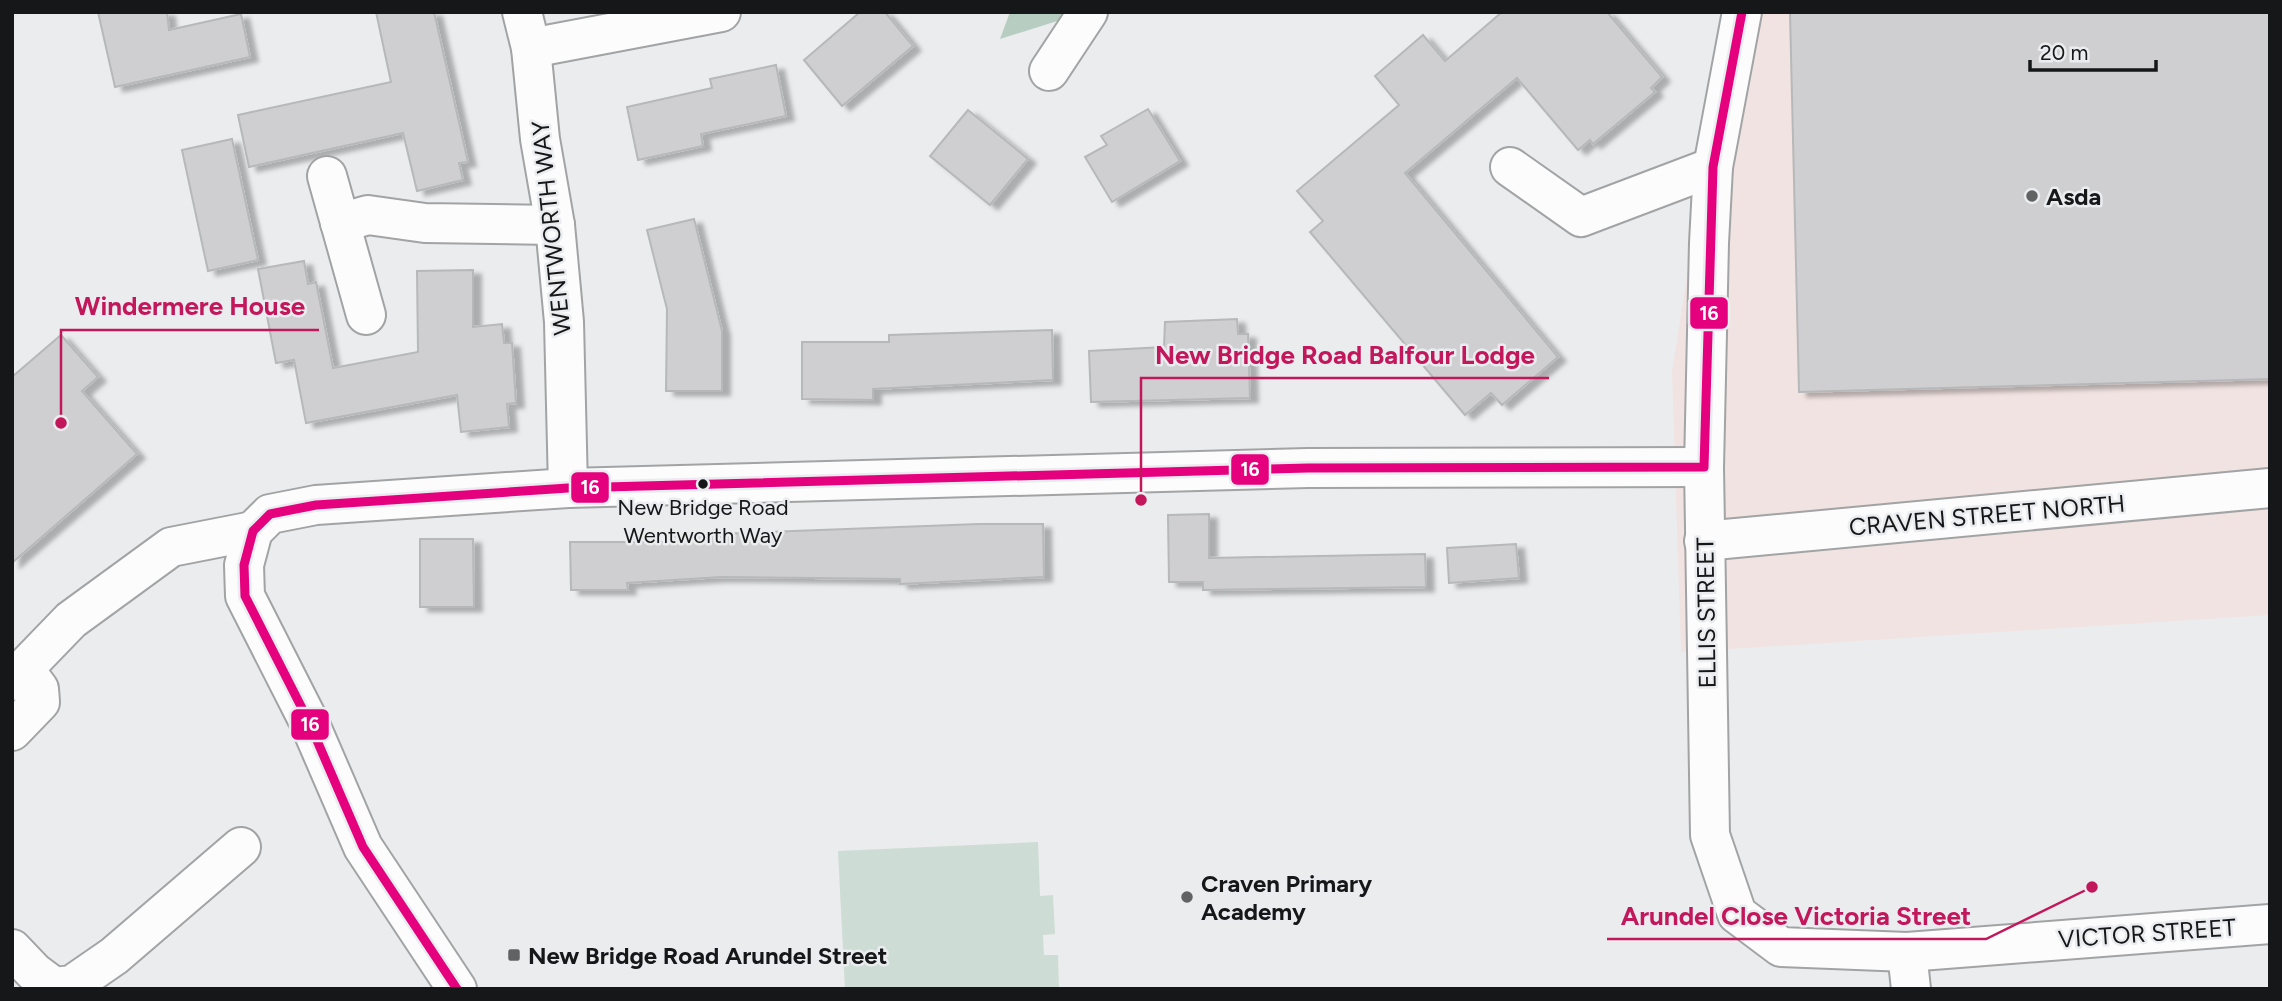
<svg xmlns="http://www.w3.org/2000/svg" width="2282" height="1001" viewBox="0 0 2282 1001" font-family="Figtree,sans-serif">
<style>
.commercial{fill:#f1e3e1}
.green{fill:#cdddd5}
.forest{fill:#b7cdc1}
.building{fill:#cfcfd1;stroke:#b7b8b9;stroke-width:2;filter:url(#shadow)}
.lines{fill:none;stroke-linecap:round;stroke-linejoin:round}
.minor-casing{stroke:#a2a3a4;stroke-width:42}
.minor{stroke:#fcfcfc;stroke-width:38}
.bus-1-casing{stroke:#eaecef;stroke-width:14}
.bus-1{stroke:#e5007d;stroke-width:9}
.poi-dot{fill:#616263;stroke:#eaecef;stroke-width:2.5}
.bus-dot{fill:#161718;stroke:#eaecef;stroke-width:2.5}
.labels{text-anchor:middle;dominant-baseline:central;stroke-width:5;stroke-linejoin:round;paint-order:stroke}
.bus-label{font-size:22px;fill:#161718;stroke:#eaecef}
.poi-label{font-size:24px;font-weight:bold;fill:#161718;stroke:#eaecef;text-anchor:start}
.street-label{font-size:24px;fill:#161718;stroke:#eaecef}
.leader{fill:none;stroke:#c2185b;stroke-width:2.5}
.callout-dot{fill:#c2185b;stroke:#eaecef;stroke-width:2.5}
.callout-label{font-size:26px;text-anchor:middle;font-weight:bold;fill:#c2185b;stroke:#eaecef;stroke-width:5;stroke-linejoin:round;paint-order:stroke}
.line-badge{stroke:#eaecef;stroke-width:2.5}
.badge-label{font-size:19px;text-anchor:middle;font-weight:bold;fill:#fff}
</style>
<defs>
<filter id="shadow"><feDropShadow dx="8" dy="4.5" stdDeviation="2" flood-color="#0004"/></filter>
</defs>
<rect width="100%" height="100%" fill="#ebecee"/>
<!-- commercial -->
<path class="commercial" d="M1728,12h542v603l-589,37 -9,-280z"/>
<!-- green -->
<path class="green" d="M1038,842l2,54 13,-1 2,39 -12,1 1,20h14l1,34h-214l-7,-138z"/>
<!-- forest -->
<path class="forest" d="M1010,12h63l-3,5 -70,22z"/>
<!-- building -->
<g class="building">
<path d="M98,12h69l2,18 72,-16 9,43 -135,30z"/>
<path d="M376,12h58l34,150 -9,1 4,17 -46,11 -14,-58 -154,34 -11,-52 153,-33z"/>
<path d="M860,12h25l28,34 -71,60 -38,-46z"/>
<path d="M1502,12h105l55,65 -11,11 4,4 -62,52 -3,-4 -12,10 -61,-72 -112,95 153,184 -56,48 -11,-12 -26,22 -155,-183 13,-11 -26,-30 102,-86 -24,-29 48,-41 22,26z"/>
<path d="M1790,12h480v367l-471,13z"/>
<path d="M776,65l10,51 -85,18 2,12 -65,14 -11,-53 85,-19 -2,-9z"/>
<path d="M1148,109l32,52 -68,41 -27,-45 22,-12 -6,-9z"/>
<path d="M968,110l60,49 -38,46 -60,-49z"/>
<path d="M232,139l26,121 -50,11 -26,-121z"/>
<path d="M694,219l28,112v60h-56l1,-82 -20,-79z"/>
<path d="M304,261l4,23 8,-2 17,86 85,-16 -1,-81 56,-1v57l29,-3 2,19h8l4,60 -9,1 2,23 -48,5 -4,-37 -151,28 -12,-63 -18,3 -18,-94z"/>
<path d="M1237,319l1,15h10l2,64 -159,4 -2,-51 75,-4 1,-25z"/>
<path d="M1052,330l1,50 -180,9v11l-71,-1v-57h87v-7z"/>
<path d="M61,335l37,42 -16,14 55,63 -125,109v-186z"/>
<path d="M1209,514v44l216,-4 1,33 -223,3v-8h-34l-1,-67z"/>
<path d="M979,524h64l1,53 -144,7v-5l-179,-2 -94,6 1,7h-57l-1,-48h95v-6z"/>
<path d="M420,539h53l1,68h-54z"/>
<path d="M1516,544l3,34 -70,5 -2,-35z"/>
</g>
<g class="lines">
<defs>
<g id="minor">
<path d="M522,12l9,36 9,91 15,86 9,97 4,166"/>
<path d="M1742,12l-29,155 -4,76 -5,224 6,368 27,79 44,33 126,5 363,-28"/>
<path d="M531,48l190,-36"/>
<path d="M1049,71l39,-59"/>
<path d="M1510,167l71,50 132,-50"/>
<path d="M327,176l39,139"/>
<path d="M340,223l28,-8 57,8 130,2"/>
<path d="M1704,541l566,-53"/>
<path d="M12,681l59,-61 100,-73 82,-16"/>
<path d="M12,731l28,-29 -1,-13 -15,-20"/>
<path d="M12,949l22,23 20,15 18,-2 42,-29 127,-109"/>
<path d="M1907,952l4,37"/>
<path d="M457,989l-94,-142 -54,-125 -64,-126 -1,-31 9,-34 17,-17 46,-9 252,-17 740,-20 396,-1"/>
</g>
</defs>
<!-- minor casing -->
<use href="#minor" class="minor-casing"/>
<!-- minor -->
<use href="#minor" class="minor"/>
<defs>
<path id="bus-1" d="M457,989l-94,-142 -54,-125 -64,-126 -1,-31 9,-34 17,-17 46,-9 252,-17 740,-20 396,-1 9,-300 29,-155"/>
</defs>
<!-- bus-1 casing -->
<use href="#bus-1" class="bus-1-casing"/>
<!-- bus-1 -->
<use href="#bus-1" class="bus-1"/>
</g>
<!-- markers -->
<g class="poi-dot">
<circle cx="2032" cy="196" r="7"/>
<circle cx="1187" cy="897" r="7"/>
<rect x="507" y="948" width="14" height="14" rx="3.5"/>
</g>
<circle class="bus-dot" cx="703" cy="484" r="6"/>
<g class="labels">
<!-- bus labels -->
<g class="bus-label">
<text x="703" y="507">New Bridge Road<tspan x="703" dy="28">Wentworth Way</tspan></text>
</g>
<!-- poi labels -->
<g class="poi-label">
<text x="2046" y="196">Asda</text>
<text x="1201" y="883">Craven Primary<tspan x="1201" dy="28">Academy</tspan></text>
<text x="528" y="955">New Bridge Road Arundel Street</text>
</g>
<!-- street labels -->
<g class="street-label">
<text transform="translate(551 228) rotate(-96)">WENTWORTH WAY</text>
<text transform="translate(1987 515) rotate(-5)">CRAVEN STREET NORTH</text>
<text transform="translate(1706 613) rotate(-91)">ELLIS STREET</text>
<text transform="translate(2147 933) rotate(-4)">VICTOR STREET</text>
</g>
</g>
<!-- callouts -->
<path class="leader" d="M61 423L61 330H319M1141 500L1141 378H1549M2092 887L1986 939H1607"/>
<g class="callout-dot">
<circle cx="61" cy="423" r="7"/>
<circle cx="1141" cy="500" r="7"/>
<circle cx="2092" cy="887" r="7"/>
</g>
<g class="callout-label">
<text x="190" y="315">Windermere House</text>
<text x="1345" y="364">New Bridge Road Balfour Lodge</text>
<text x="1796" y="925">Arundel Close Victoria Street</text>
</g>
<g class="line-badge">
<rect x="1689" y="296" width="40" height="34" rx="7" fill="#e5007d"/>
<rect x="1230" y="453" width="40" height="33" rx="7" fill="#e5007d"/>
<rect x="570" y="471" width="40" height="33" rx="7" fill="#e5007d"/>
<rect x="290" y="708" width="40" height="33" rx="7" fill="#e5007d"/>
</g>
<g class="badge-label">
<text x="1709" y="320">16</text>
<text x="1250" y="476">16</text>
<text x="590" y="494">16</text>
<text x="310" y="731">16</text>
</g>
<!-- border -->
<rect width="2282" height="1001" fill="none" stroke="#161718" stroke-width="28"/>
<!-- scale -->
<path d="M2030 60v10h126v-10" fill="none" stroke="#161718" stroke-width="3.5"/>
<text x="2040" y="60" font-size="21" fill="#161718" stroke="#eaecef" stroke-width="5" paint-order="stroke">20 m</text>
</svg>
